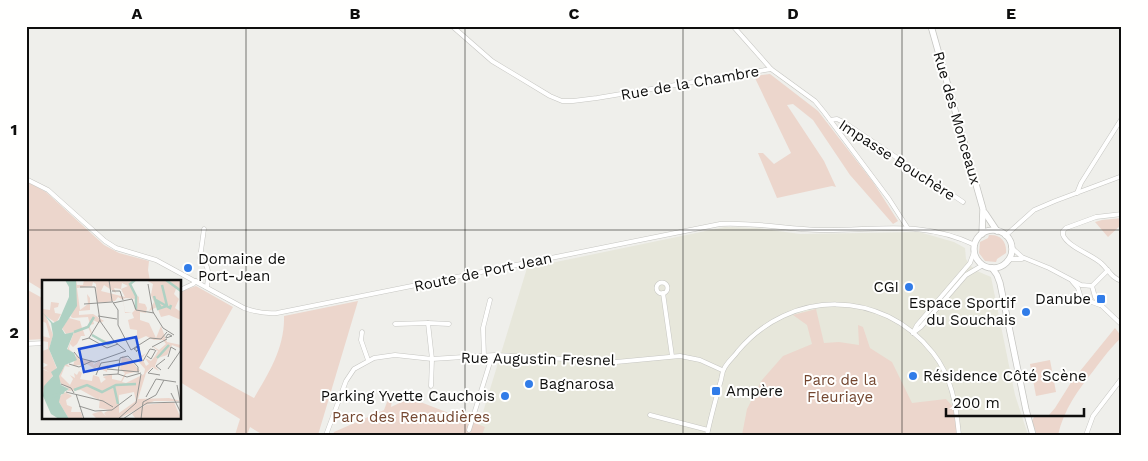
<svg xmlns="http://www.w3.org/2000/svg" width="1148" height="461" viewBox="0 0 1148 461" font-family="'Work Sans',sans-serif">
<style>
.built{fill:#e7e7db}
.green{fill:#ecd6cc}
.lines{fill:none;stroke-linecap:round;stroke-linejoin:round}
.minor-casing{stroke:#c6c6c2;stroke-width:5}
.secondary-casing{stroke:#c6c6c2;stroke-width:7}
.minor{stroke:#fff;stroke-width:4}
.secondary{stroke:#fff;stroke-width:5.5}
.grid{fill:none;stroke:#0e0e0d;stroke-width:1;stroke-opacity:0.55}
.poi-dot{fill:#317ce8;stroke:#fffffe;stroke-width:2}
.labels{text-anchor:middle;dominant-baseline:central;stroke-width:4;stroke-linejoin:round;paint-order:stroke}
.street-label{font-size:15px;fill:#0e0e0d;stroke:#fffffe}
.poi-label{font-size:15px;fill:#0e0e0d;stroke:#fffffe;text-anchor:start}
.park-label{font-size:15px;fill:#744730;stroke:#fffffe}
.inset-river{fill:none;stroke:#afd1c3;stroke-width:2.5}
.inset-road{fill:none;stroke:#959592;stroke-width:1}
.view{fill:#1d4ed8;fill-opacity:0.15;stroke:#1d4ed8;stroke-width:2.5}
.inset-edge{fill:none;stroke:#0e0e0d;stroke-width:2.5}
.neatline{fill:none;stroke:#0e0e0d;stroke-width:2}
.grid-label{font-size:16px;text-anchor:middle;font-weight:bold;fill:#0e0e0d}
</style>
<rect width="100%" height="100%" fill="#efefeb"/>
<!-- built -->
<path class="built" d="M725,227l32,1 43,6 119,-2 35,10 11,6 1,11 5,7 6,5 14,6 24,118 13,40h-552l51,-167z"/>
<!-- green -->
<g class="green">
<path d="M770,74l48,37 55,71 25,39 -5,3 -43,-49 -37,-55 -20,-16 -6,1 37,56 12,26 -4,-1 -55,12 -19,-45h5l11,11 17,-11 -37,-77z"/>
<path d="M26,181l20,11 58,53 15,8 30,8 -1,9 2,11h-106v10l-18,-11z"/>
<path d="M1122,218v6l-14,13 -13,-15 7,-2z"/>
<path d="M989,235c12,-1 18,7 17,18l-9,6 -1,3 -11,-1 -6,-8 1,-11 8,-4z"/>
<path d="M196,286l37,21 -34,61 55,30c15,-25 31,-51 30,-82l74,-15 -40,134h-55l-13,-8 -3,8h-12l5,-16 -60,-37v-90z"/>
<path d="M26,289l18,10v40l-18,1z"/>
<path d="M816,309l8,34 15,-1 20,3 -1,-20 5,2 7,21 22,14 20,41 34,-4 8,9 4,27h-216l5,-26 15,-29 21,-24 29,-12 -5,-19 -14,-10z"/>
<path d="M1115,328l7,9c-11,10 -19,21 -28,33 -16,20 -30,39 -36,65h-21l-5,-14 3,-6h14l6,-7 17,-27z"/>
<path d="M1050,360l6,32 -20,4 -6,-32z"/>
<path d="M410,398l75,29 -3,8h-149l1,-3 50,-22 3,-8 3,-2h2l-1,7z"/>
</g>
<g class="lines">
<defs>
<g id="minor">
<path d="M452,26l40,35 58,35 12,5h11l24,-3 174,-29"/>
<path d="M733,26l38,43 44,32 9,11 65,87 18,28"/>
<path d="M830,120l7,-1 8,4 118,79"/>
<path d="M26,179l22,11 57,51 11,7 40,12 88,48c11,4 21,6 33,5l443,-89c34,-2 67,5 100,6 56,1 101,-11 155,15"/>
<path d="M1077,193l4,-10 41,-65"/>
<path d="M1122,214l-26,3 -30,11 -3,3v4c5,12 28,19 38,28 7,6 11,16 21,18"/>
<path d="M204,229l-4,29c11,10 8,16 7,29"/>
<path d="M1005,236l29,-26 21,-9 67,-25"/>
<path d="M1011,247l11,10 27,11 32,17 11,1 3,11 7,9 20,19"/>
<path d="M1007,261l5,-2h10"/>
<path d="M1072,281l6,7 3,10 19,7"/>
<circle cx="662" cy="288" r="5.5"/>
<path d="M1092,286l16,-16"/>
<path d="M180,290l13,-6 3,-3"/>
<path d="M663,293l9,63"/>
<path d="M428,323l21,1"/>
<path d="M395,324l33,-1 4,36 -1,27"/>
<path d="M362,332l-1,8 7,20"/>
<path d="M913,333l4,-8 53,-62 4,-11"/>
<path d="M913,333l8,-6 45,-52 17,-10"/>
<path d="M26,344l18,-1"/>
<path d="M484,356l-1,-28 7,-28"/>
<path d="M650,415l58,15"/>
<path d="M469,430l23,-74"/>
<path d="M326,435l20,-54 8,-12 20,-11 21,-3 37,4 63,-4 121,7 64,-6 20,4 22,10"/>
<path d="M707,435c4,-19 9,-37 14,-55 1,-4 1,-8 3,-11 3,-7 10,-12 14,-18 52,-62 144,-63 195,2 19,24 23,52 26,82"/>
<path d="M1086,435l7,-19 29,-38"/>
</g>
<g id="secondary">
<path d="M931,26l52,183 -1,25"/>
<path d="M985,213l12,18"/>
<circle cx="993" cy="249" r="19"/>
<path d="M992,268l5,7 3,8 26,127 7,25"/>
</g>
</defs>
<!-- minor casing -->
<use href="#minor" class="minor-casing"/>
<!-- secondary casing -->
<use href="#secondary" class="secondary-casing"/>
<!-- minor -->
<use href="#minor" class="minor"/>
<!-- secondary -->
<use href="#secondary" class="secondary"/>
</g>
<!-- grid -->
<path class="grid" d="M246,26v409M465,26v409M683,26v409M902,26v409M26,230h1096"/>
<!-- markers -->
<g class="poi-dot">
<circle cx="188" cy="268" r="5"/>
<circle cx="909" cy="287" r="5"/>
<rect x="1096" y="294" width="10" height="10" rx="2.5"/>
<circle cx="1026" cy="312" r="5"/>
<circle cx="913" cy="376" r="5"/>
<circle cx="529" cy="384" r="5"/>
<rect x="711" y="386" width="10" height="10" rx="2.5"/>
<circle cx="505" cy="396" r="5"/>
</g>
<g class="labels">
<!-- street labels -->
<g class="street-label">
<text transform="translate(690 83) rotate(-10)">Rue de la Chambre</text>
<text transform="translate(957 118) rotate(74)">Rue des Monceaux</text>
<text transform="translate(897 160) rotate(33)">Impasse Bouchère</text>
<text transform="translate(483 272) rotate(-12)">Route de Port Jean</text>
<text transform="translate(538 359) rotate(1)">Rue Augustin Fresnel</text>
</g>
<!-- poi labels -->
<g class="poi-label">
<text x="198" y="259">Domaine de<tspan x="198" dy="17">Port-Jean</tspan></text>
<text x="899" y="287" text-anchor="end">CGI</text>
<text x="1091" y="299" text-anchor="end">Danube</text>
<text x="1016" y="303" text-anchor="end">Espace Sportif<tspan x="1016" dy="17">du Souchais</tspan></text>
<text x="923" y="376">Résidence Côté Scène</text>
<text x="539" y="384">Bagnarosa</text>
<text x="726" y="391">Ampère</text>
<text x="495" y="396" text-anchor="end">Parking Yvette Cauchois</text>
</g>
<!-- park labels -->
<g class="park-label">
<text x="840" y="380">Parc de la<tspan x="840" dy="17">Fleuriaye</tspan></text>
<text x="411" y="417">Parc des Renaudières</text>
</g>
</g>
<!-- overview -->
<g transform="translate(42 280)">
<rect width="139" height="139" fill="#efefeb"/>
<path d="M34,0l1,5h6l1,-5h52l-6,2 3,11 6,4v6l6,1 2,4 -1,5 -6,-1v8l9,3 7,15 5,-12 6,16 14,3 -1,3 -8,-3 -5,10 -9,3 -3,8 4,5 -7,-4 -6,6 -8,26 31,-1 12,3h-27l-36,18h-21l-5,-5 9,-3 5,5 -2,-3 5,-3 -10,-2 1,-11 -1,3 -18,-10 -14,1 2,-2 -11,-8 1,-6 6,-10 2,-1 3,3 -5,-1 -4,10 9,9 3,-6 -3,-4 5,3 -1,-5 3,2 2,-4 3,2 -2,6 12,2 1,-6 2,-6 -8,-5 -14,2 3,-11 4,4 14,3 -1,3 7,-5v7l8,-2 -1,7 -11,-5 -3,8 6,2 2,6 5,-4 -3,-2 9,-3v5l9,2 4,-8 -5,-4 2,-13 8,3 10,12 -14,3 -4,8 4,1 18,-9 1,-5 -7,-8 2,-4 6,-4 -4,5 4,8 3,-2 -4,-6 6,3 4,-5 3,-5 -7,-6 8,5 7,-6 -3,-4h-9l-8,-4 -9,4v-10l-7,-1 -2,-9 6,-2 -2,-5h-7l-2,-13 -5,-3 -3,4 -18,2 -1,-19 -3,-2 -1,4 -15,2 3,22 8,-6 -1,-10 3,4v12l-11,1v4l14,-1 11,7 -5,2 -6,-3 1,4 -4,1 -2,-8 -15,1 -2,-1zM80,3l6,3 -7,3 4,8 -24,-6 3,-6 12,8 -2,-5 7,1zM84,18l10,1v10l-4,4 -7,-1 -2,-13zM92,112l2,9 -17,12v-18zM104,0h35v10l-5,-1 -2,5 5,5 -4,9 6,4v8l-12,-5 -8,2 -4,-10 -8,4 5,-9 -3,-7 2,-11zM9,22l8,1 -1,4 -4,1 1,5 6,1 -5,9 -10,-7 7,19 -4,14 8,20 -15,23v-23l7,3 -7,-4 6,-3 -6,-3v-11l6,-2v-7l-6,-1v-5l8,2 -4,-15 -4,-2v-12l8,1zM27,38l11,3 2,7 7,-3 4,11 19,7 -5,1 -15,-8 -4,-9 -5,3 2,6h-4l-4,8 -4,3 -3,-3 -1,5 3,3 -5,-1 7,-19 -8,2 -4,-6zM23,112l7,4 -6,4 1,5 5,2 -1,5h10l2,7h-14l-10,-17v-5zM132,122l7,17h-45l-4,-5 11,-9z" fill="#ecd6cc" fill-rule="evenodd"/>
<path d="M23,0h11l1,26 -15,23 3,5 9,-2 -7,17 7,4 3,7 -12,5 -6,11 2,9 8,4 -8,5 -2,8 10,17h-10l-8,-5 -8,-18 1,-10 9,-10 -2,-4 6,-4 -8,-19 4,-14 -2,-12 -9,-11 11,11 6,-3 10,-23v-10z" fill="#afd1c3"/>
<path class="inset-river" d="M93,0l-5,4 6,12v13M124,0l15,11M112,16l4,13 9,-3 -5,-21M119,28l-5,-8 14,8 1,-3M32,52l14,-5 6,-10M50,55l16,9 5,-2M115,78l12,-13M72,106l4,18M32,110l13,-5 15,7 14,-7 20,-1M4,119l18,-7"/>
<path class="inset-road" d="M67,0l3,21 6,9v15l13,25M106,4l5,28 10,16 11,7M38,7h15l5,34 14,20 12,10M70,11h8l3,9M71,23l19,-4 4,11 18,3M42,24l28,-2M56,36l19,3M126,54l4,2 -6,2v-1zM47,58l18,10 11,-4M40,60l7,-2 11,-18M110,67l15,-8M89,70l19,-12 11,1 6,-7M32,72l5,6 16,4 31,-11M94,72l3,-3v-3l-5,3 3,2M86,76l-8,2 -2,16 9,3 14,-4M86,76l10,11v5M105,76l4,3 5,-9M126,77l3,-10 5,3M101,81l7,-12 5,1M27,84l10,3 13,-6M111,88l-5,5 12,2M65,89l32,3M126,89l13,-19M119,90l-5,-4 9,-7M54,95l5,-12 18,-3M61,95l15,-1M19,104l10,4 3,5M135,105l3,16M24,112l37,9 10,6M129,113l10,20M34,114l8,25M114,115l8,-15M104,117l10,-18 20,3M37,126l16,5 17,-1 20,-15M76,139l18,-16 5,-29M81,139l24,-16 34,-1M99,139l2,-17 13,-7"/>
<path class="view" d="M94,57l5,23 -57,12 -5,-23z"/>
<rect width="139" height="139" class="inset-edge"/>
</g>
<!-- border -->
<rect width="1148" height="461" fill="none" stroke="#fffffe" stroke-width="55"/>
<!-- scale -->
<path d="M946 408v8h138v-8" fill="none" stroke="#0e0e0d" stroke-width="2.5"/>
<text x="953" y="408" font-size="15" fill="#0e0e0d" stroke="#fffffe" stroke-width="4" paint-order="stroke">200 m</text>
<rect x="28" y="28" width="1092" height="406" class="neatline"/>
<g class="grid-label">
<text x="137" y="19">A</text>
<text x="355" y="19">B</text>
<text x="574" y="19">C</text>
<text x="793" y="19">D</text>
<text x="1011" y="19">E</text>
<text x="14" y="135">1</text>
<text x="14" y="338">2</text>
</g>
</svg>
